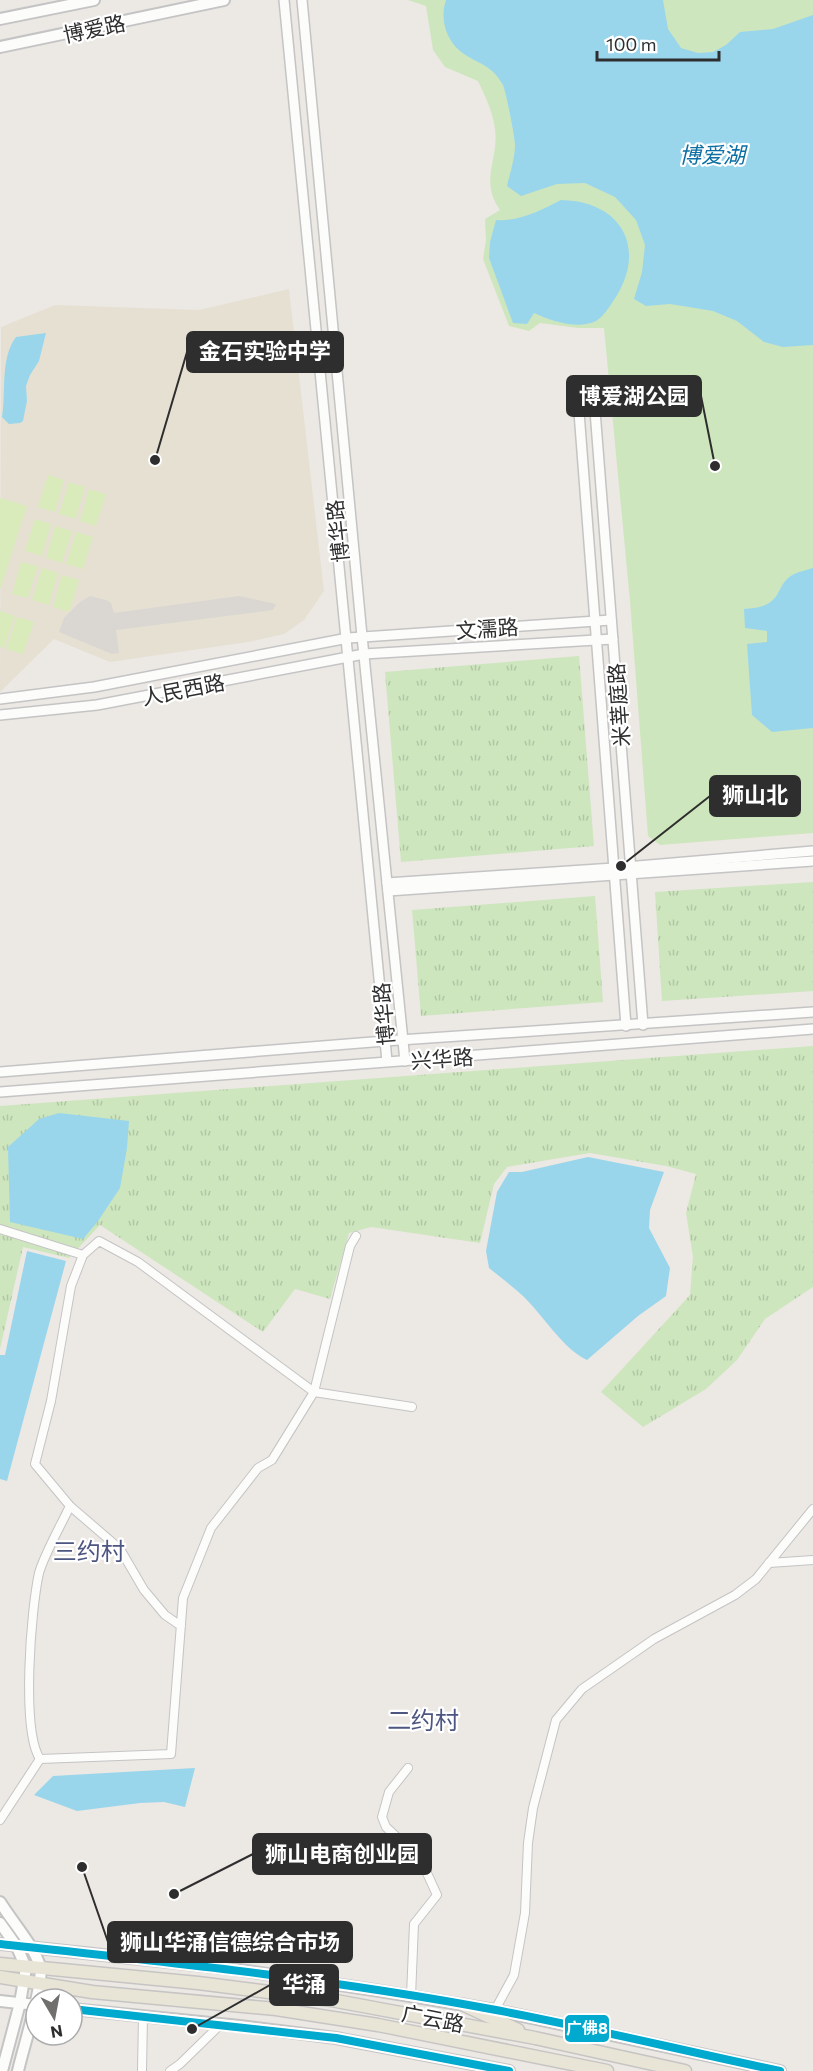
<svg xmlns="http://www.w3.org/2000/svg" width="813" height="2071" viewBox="0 0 813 2071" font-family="Commissioner,'Noto Sans SC',sans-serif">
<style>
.education{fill:#e6e0d3}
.grass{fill:url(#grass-tufts)}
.park{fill:#cee6be}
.pitch{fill:#d9eabb}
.plaza{fill:#dad6d2}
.water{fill:#99d6ec}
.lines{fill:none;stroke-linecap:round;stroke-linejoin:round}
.minor-casing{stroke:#c5c4c5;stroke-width:10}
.tertiary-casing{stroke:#c5c4c5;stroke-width:12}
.secondary-casing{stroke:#c5c4c5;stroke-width:14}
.primary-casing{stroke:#c6c5c4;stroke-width:15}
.minor{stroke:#fcfcfb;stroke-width:8}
.tertiary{stroke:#fcfcfb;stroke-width:9}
.secondary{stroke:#fcfcfb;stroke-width:10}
.primary{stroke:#e8e4d6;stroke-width:12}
.bus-1-casing{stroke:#fff;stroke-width:12}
.bus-1{stroke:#00a9ce;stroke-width:8}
.labels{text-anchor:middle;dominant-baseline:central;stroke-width:4.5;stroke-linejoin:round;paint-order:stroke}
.street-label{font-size:21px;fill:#2e2e2e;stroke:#fff}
.water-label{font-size:22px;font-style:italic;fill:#0d6fa3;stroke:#fff}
.quarter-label{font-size:24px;fill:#4d5680;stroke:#fff}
.leader{fill:none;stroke:#2e2e2e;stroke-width:2}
.callout-dot{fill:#2e2e2e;stroke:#fff;stroke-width:2}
.callout{fill:#2e2e2e;stroke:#2e2e2e;stroke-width:2}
.callout-label{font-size:22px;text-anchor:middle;font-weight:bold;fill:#fff}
.line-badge{stroke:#fff;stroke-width:2}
.badge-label{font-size:16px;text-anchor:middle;font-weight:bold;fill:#fff}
</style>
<defs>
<pattern id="grass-tufts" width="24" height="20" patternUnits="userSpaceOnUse" patternTransform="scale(1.5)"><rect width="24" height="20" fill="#cee6be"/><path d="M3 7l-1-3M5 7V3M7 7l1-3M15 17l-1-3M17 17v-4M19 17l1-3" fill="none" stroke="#b1c6a4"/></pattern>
</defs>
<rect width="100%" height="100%" fill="#ece8e4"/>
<!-- education -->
<path class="education" d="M289,289l35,302 -20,29 -20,14 -36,8 -138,20 -56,-23 -54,53 1,-365 54,-22 144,5z"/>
<!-- grass -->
<g class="grass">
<path d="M579,656l15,190 -193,16 -16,-190z"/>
<path d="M813,882v109l-151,10 -7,-109z"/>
<path d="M595,896l8,106 -182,14 -9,-106z"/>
<path d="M813,1046v241l-48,32 -28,41 -31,29 -63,38 -42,-35 89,-97 3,-38 -7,-44 10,-39 -30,-8 -76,-13 -83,14 -13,17 -14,59 -109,-16 -22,6 -19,66 -35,-10 -32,43 -163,-107 -31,33 -46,-11 -23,102v-243z"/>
</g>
<!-- park -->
<path class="park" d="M408,0h405v833l-153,12 -12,-9 -18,-235 -26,-273h-26l-38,-5 -11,8 -20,-5 -26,-67 3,-19 -1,-21 15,-9c-21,-30 -1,-49 -5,-81 -2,-17 -10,-33 -17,-48l-33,-14 -12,-17 -7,-44z"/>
<!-- pitch -->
<g class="pitch">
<path d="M48,475l16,5 -9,32 -17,-5z"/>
<path d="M69,482l16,5 -9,32 -17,-5z"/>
<path d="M89,489l17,5 -10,32 -16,-5z"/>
<path d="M0,498l27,8 -27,84z"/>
<path d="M35,519l16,5 -9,32 -17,-5z"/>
<path d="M55,526l17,5 -10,32 -16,-5z"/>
<path d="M76,532l17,5 -10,32 -17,-5z"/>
<path d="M21,562l17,4 -10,32 -16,-4z"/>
<path d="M42,568l16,5 -9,32 -17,-5z"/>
<path d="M62,575l17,5 -10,32 -16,-5z"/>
<path d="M0,611l15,5 -11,32 -4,-1z"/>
<path d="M17,617l17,5 -11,32 -17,-5z"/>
</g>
<!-- plaza -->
<path class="plaza" d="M90,596l16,4 5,3 3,10 125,-17 37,8 -3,6 -157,20 3,23 -7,1 -53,-22 5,-14 16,-16z"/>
<!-- water -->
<g class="water">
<path d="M446,0h217l5,29 13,19 17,5 15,-1 13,-7 14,-13 33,-3 40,-14v330l-30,2 -19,-5 -27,-21 -24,-10 -43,-7 -24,2 -12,-7 8,-27 3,-27 -9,-25 -21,-23 -30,-14 -28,1 -36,12 -14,-10c3,-13 8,-28 8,-41 0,-8 -9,-53 -12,-60 -12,-22 -27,-21 -43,-34 -15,-13 -20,-33 -14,-51z"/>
<path d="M561,200c61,1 87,49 53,100 -5,7 -11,17 -18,21 -18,9 -45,0 -62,-8l-7,11 -14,-1 -24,-65 1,-16 6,-22c22,2 46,-10 65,-20z"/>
<path d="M46,333l-7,28 -9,14 -4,11 1,15 -4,20 -3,2 -11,1 -7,-7c4,-25 -2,-59 14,-80z"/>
<path d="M813,568v160l-41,4 -20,-17 -5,-71 20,-2v-11l-22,-3 -1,-19c13,-1 25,-2 33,-14 3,-5 5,-11 10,-16 7,-7 17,-8 26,-11z"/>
<path d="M59,1113l70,8 -2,27 -7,40 -22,33 -15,18 -73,-17 -2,-75 31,-28z"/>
<path d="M588,1157l76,15 -14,38 -1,18 21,40 -4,28 -28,20 -51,44c-23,-10 -46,-47 -64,-64 -11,-10 -23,-19 -34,-28l-3,-17 11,-59 12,-20h13z"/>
<path d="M27,1251l39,10 -59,220 -7,-2v-124h5z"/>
<path d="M195,1768l-10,39 -21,-5 -24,1 -63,8 -43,-16 19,-19z"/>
</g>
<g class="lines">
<defs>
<g id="minor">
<path d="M0,1229l83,26"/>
<path d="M356,1236l-6,10 -36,146 98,15"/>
<path d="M769,1563l44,-3"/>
<path d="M40,1759l131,-5 12,-156 28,-70 47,-60 14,-8 42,-68 -176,-130 -39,-21 -16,14 -12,31 -20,115 -16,63 35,42 50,43 24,41 21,25 16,11"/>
<path d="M40,1759c-19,-29 -9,-150 -1,-186 5,-18 22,-48 31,-67"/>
<path d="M408,1768l-19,24 -7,25 4,10 35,33 16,35 -23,29 -3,72"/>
<path d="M0,1820l40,-61"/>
<path d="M495,2010l19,-35 11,-62 3,-70 5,-35 23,-88 26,-31 72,-50 81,-44 21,-16 57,-70"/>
<path d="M142,2071l1,-55"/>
<path d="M170,2071l10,-7 41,-40"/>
</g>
<g id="tertiary">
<path d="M284,0l103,1061"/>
<path d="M302,0l60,636 43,425"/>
<path d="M0,699l94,-12 254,-49 263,-18"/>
<path d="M0,715l97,-10 267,-51 249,-15"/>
<path d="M387,883l227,-15 199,-17"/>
<path d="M388,891l425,-30"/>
<path d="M626,1026l-49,-640 16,-1 50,640"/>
<path d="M0,1072l385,-31 428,-29"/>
<path d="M0,1092l813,-63"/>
</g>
<g id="secondary">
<path d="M0,19l94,-19"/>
<path d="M0,47l224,-47"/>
<path d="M0,1902c13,21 32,41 40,64 5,14 -18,86 -22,105"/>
<path d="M0,1923l17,24 9,21 -6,35 -18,68"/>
<path d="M0,1944l233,25 141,21 121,20 285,61"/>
<path d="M0,2001l36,4"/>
<path d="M72,2009l168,17 96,12 173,33"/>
</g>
<g id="primary">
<path d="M0,1964l198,19 133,17 204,38 150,33"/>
<path d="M0,1977l92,15 184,17 102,16 229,46"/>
<path d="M464,2005l54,25"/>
</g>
</defs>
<!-- minor casing -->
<use href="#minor" class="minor-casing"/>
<!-- tertiary casing -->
<use href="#tertiary" class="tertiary-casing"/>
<!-- secondary casing -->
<use href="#secondary" class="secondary-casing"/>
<!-- primary casing -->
<use href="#primary" class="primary-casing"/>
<!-- minor -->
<use href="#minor" class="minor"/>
<!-- tertiary -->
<use href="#tertiary" class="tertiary"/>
<!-- secondary -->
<use href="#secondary" class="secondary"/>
<!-- primary -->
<use href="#primary" class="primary"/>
<defs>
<g id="bus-1">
<path d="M0,1944c166,18 332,35 496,66 95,18 189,41 284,61"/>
<path d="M72,2009l264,29 173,33"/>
</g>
</defs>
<!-- bus-1 casing -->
<use href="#bus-1" class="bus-1-casing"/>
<!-- bus-1 -->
<use href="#bus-1" class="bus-1"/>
</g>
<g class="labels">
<!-- street labels -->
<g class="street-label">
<text transform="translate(94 28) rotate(-12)">博爱路</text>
<text transform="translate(337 531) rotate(-96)">博华路</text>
<text transform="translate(487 628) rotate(-4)">文濡路</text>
<text transform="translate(183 689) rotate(-11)">人民西路</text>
<text transform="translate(618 705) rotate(-94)">米莘庭路</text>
<text transform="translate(383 1014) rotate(-95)">博华路</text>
<text transform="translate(442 1058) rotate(-4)">兴华路</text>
<text transform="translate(433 2018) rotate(11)">广云路</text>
</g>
<!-- water labels -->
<g class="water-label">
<text x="712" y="154">博爱湖</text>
</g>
<!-- quarter labels -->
<g class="quarter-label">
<text x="89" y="1550">三约村</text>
<text x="423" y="1719">二约村</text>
</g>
</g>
<!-- callouts -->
<path class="leader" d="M155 460L187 352M715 466L701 396M621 866L710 796M174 1894L253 1854M82 1867L108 1942M192 2029L270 1985"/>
<g class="callout-dot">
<circle cx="155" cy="460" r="6"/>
<circle cx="715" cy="466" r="6"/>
<circle cx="621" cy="866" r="6"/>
<circle cx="174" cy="1894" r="6"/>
<circle cx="82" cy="1867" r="6"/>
<circle cx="192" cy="2029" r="6"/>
</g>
<g class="callout">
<rect x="187" y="332" width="156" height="40" rx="6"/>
<rect x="567" y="376" width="134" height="40" rx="6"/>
<rect x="710" y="776" width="90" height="40" rx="6"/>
<rect x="253" y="1834" width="178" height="40" rx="6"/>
<rect x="108" y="1922" width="244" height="40" rx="6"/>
<rect x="270" y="1965" width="68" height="40" rx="6"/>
</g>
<g class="callout-label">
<text x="265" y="359">金石实验中学</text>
<text x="634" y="404">博爱湖公园</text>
<text x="755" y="803">狮山北</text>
<text x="342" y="1862">狮山电商创业园</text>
<text x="230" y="1950">狮山华涌信德综合市场</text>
<text x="304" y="1992">华涌</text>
</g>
<rect class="line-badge" x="564" y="2014" width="46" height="29" rx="6" fill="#00a9ce"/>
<g class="badge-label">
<text x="587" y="2034">广佛8</text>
</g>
<!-- north arrow -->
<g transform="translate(54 2017) rotate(170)"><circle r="28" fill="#ffffff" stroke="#ababab" stroke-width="1.5"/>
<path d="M0-4.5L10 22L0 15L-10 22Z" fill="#706f6e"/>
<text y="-9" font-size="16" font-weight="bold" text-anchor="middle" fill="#2e2e2e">N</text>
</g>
<!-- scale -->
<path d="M597 51v9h122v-9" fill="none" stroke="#2e2e2e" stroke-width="3"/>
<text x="606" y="51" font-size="18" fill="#2e2e2e" stroke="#ffffff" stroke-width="4.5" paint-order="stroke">100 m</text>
</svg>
